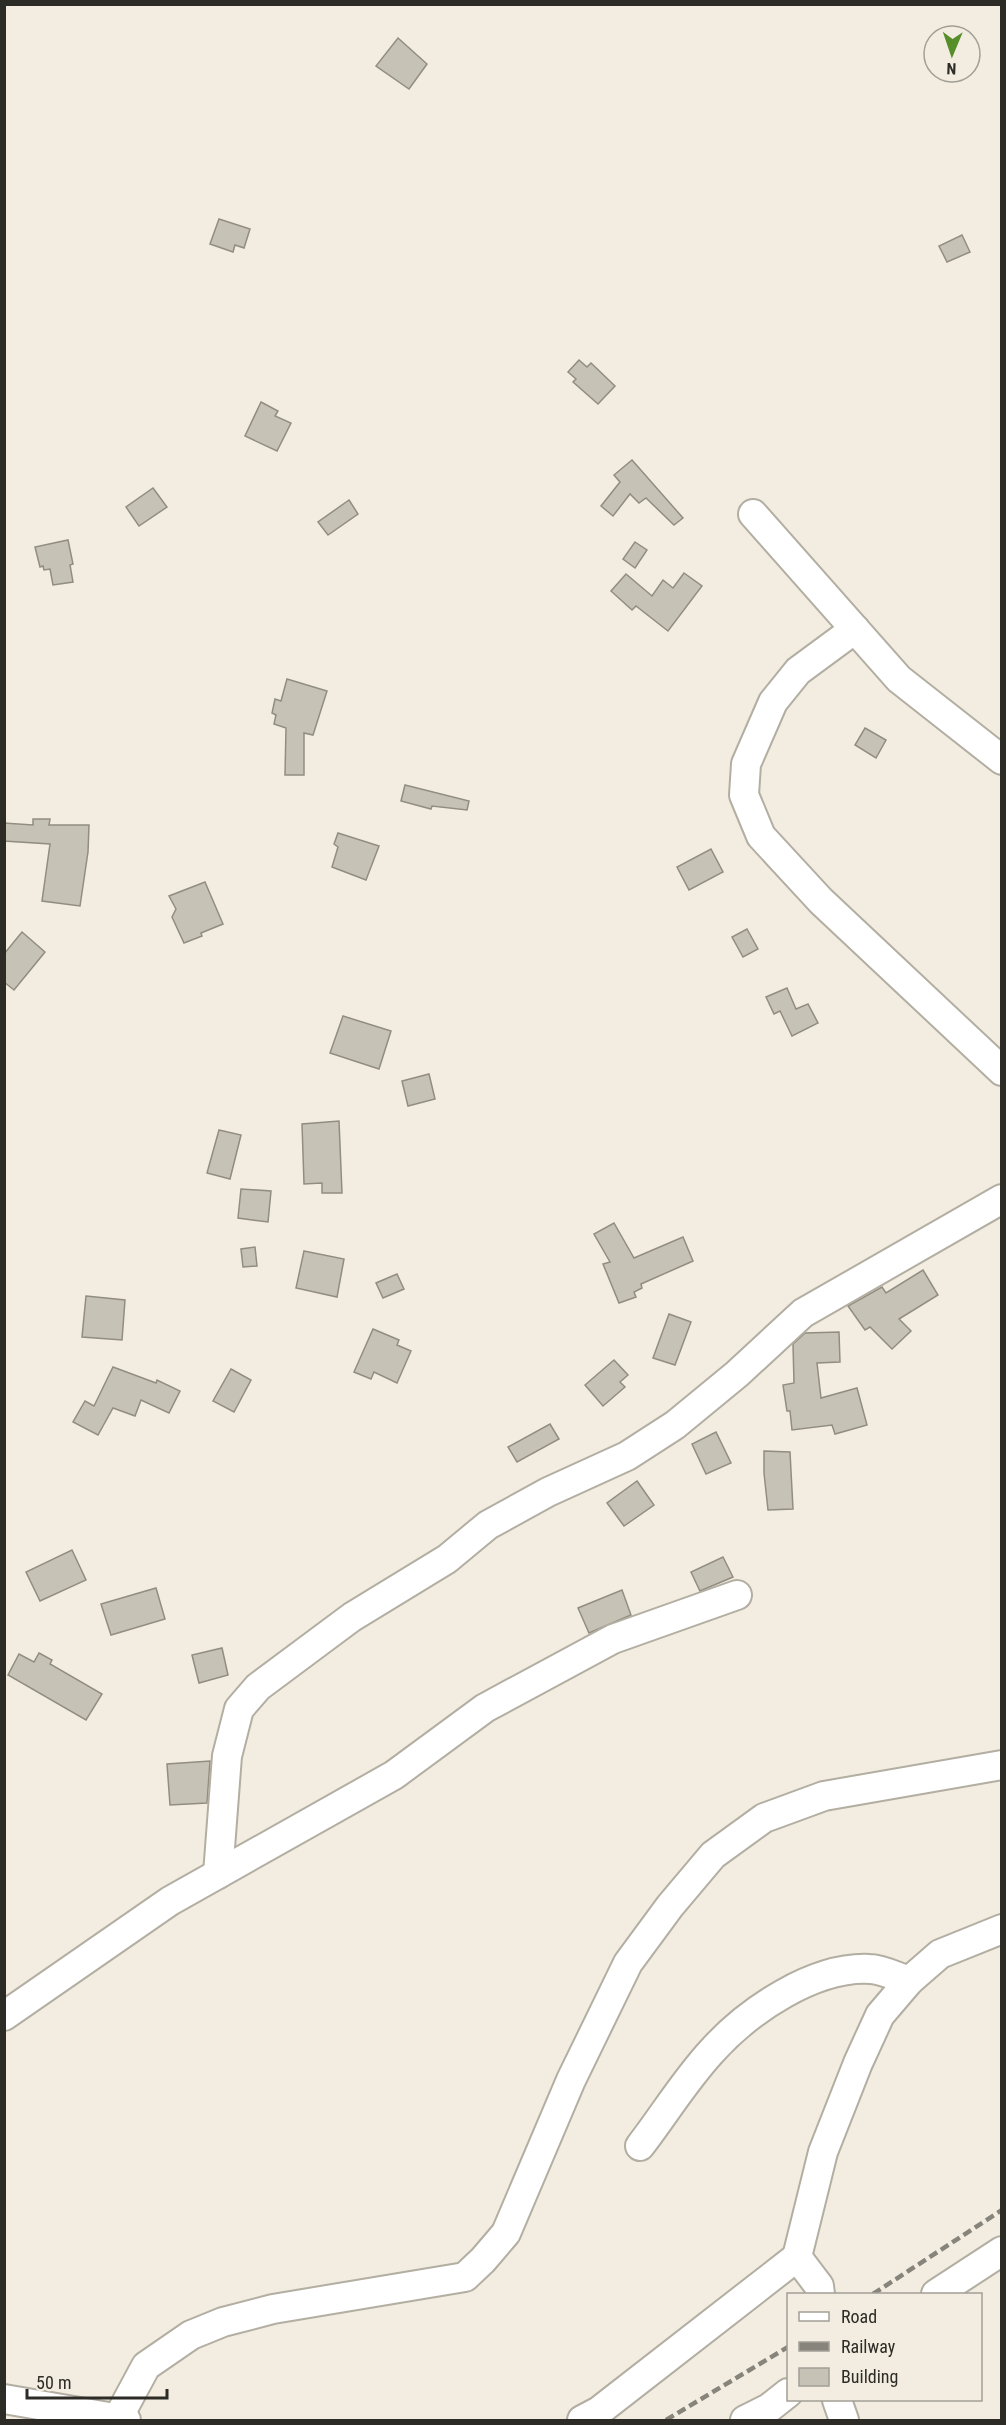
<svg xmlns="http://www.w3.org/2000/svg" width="1006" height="2425" viewBox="0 0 1006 2425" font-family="'Roboto Condensed',sans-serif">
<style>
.building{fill:#c7c2b6;stroke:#928d81;stroke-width:1.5}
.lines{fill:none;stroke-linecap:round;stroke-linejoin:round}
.minor-casing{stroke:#b3aea2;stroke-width:32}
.minor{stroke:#fff;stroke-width:28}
.rail{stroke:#87847b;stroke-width:4.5;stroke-dasharray:9 4.5;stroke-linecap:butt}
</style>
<rect width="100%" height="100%" fill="#f2ede0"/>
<!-- building -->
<g class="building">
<path d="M398,38l29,26 -18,25 -33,-23z"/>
<path d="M219,219l31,10 -6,19 -9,-3 -2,7 -23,-8z"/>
<path d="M962,235l8,17 -23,10 -8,-16z"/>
<path d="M579,360l8,7 4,-4 24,23 -17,18 -25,-22 3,-3 -8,-7z"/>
<path d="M261,402l17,9 -3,5 16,7 -14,28 -32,-15z"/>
<path d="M632,460l51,58 -9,7 -28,-27 -7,5 -9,-9 -17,22 -12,-10 19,-24 -6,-7z"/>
<path d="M153,488l14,19 -28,19 -13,-19z"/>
<path d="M349,500l9,14 -30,21 -10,-13z"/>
<path d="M68,540l5,24 -3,1 3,17 -20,3 -3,-16 -6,1 -1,-4 -3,1 -5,-20z"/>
<path d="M635,542l12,8 -12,18 -12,-9z"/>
<path d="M684,573l18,13 -34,45 -32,-25 -4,4 -21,-19 15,-17 26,22 11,-16 10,8z"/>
<path d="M287,679l40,12 -14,44 -9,-2v42h-19l1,-47 -12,-4 2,-9 -4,-2 3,-14 6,2z"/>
<path d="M865,728l21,12 -10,18 -21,-13z"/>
<path d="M405,785l64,16 -2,9 -35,-4 -1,3 -30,-8z"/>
<path d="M33,819h17l-1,6h40l-1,27 -8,54 -38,-5 8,-57 -46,-3v-18l29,2z"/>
<path d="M338,833l41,13 -13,34 -34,-13 6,-20 -4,-3z"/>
<path d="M711,849l12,23 -34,18 -12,-23z"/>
<path d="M205,882l18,42 -22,9 1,3 -18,7 -12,-26 4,-8 -7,-13z"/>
<path d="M747,929l11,20 -15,8 -11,-20z"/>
<path d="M22,932l23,20 -31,38 -10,-8v-28z"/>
<path d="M787,988l9,21 12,-5 10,19 -26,13 -12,-25 -6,3 -8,-17z"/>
<path d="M343,1016l48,15 -12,38 -49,-16z"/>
<path d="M429,1074l6,25 -27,7 -6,-25z"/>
<path d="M339,1121l3,72h-20v-10l-18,1 -2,-60z"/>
<path d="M219,1130l22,5 -11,44 -23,-6z"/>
<path d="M241,1189l30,2 -3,31 -30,-4z"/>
<path d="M614,1223l20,35 49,-21 10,24 -52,23 1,4 -8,4 2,5 -17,6 -16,-39 7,-2 -16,-28z"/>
<path d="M255,1247l2,19 -14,1 -2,-18z"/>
<path d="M304,1251l40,8 -7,38 -41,-9z"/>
<path d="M923,1270l15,25 -39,24 12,12 -19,18 -22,-22 -5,3 -17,-24 34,-19 4,6z"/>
<path d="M397,1274l7,15 -21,9 -7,-15z"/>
<path d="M86,1296l39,4 -3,40 -40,-3z"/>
<path d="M669,1314l22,8 -16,43 -22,-7z"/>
<path d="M373,1329l26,11 -2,5 14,6 -14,32 -23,-11 -3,7 -17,-7z"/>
<path d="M839,1332l1,30 -23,1 4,35 36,-10 10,37 -32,9 -3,-9 -40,5 -2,-19h-3l-4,-26 11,-2 -1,-39 12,-11z"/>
<path d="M614,1360l14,15 -8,7 5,5 -22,19 -18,-21z"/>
<path d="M113,1367l43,16 1,-3 23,11 -11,22 -28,-13 -6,16 -22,-8 -15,27 -25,-13 12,-21 9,5z"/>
<path d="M231,1369l20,11 -17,32 -21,-11z"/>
<path d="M550,1424l9,15 -42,23 -9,-15z"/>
<path d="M716,1432l15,31 -25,11 -14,-30z"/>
<path d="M764,1451l26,1 3,57 -25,1 -4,-37z"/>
<path d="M637,1481l17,24 -30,21 -17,-23z"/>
<path d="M72,1550l14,30 -46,21 -14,-29z"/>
<path d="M723,1557l10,20 -33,14 -9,-19z"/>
<path d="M156,1588l9,31 -54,16 -10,-31z"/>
<path d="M622,1590l9,25 -42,18 -11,-25z"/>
<path d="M222,1648l6,27 -29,8 -7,-28z"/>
<path d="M39,1653l13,7 -2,4 52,30 -16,26 -78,-45 11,-21 15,8z"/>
<path d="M210,1761l-3,42 -37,2 -3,-41z"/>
</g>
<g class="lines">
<defs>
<g id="minor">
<path d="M753,514l146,165 103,81"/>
<path d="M855,629l-57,42 -25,31 -27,62 -2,31 17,41 60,65 181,170"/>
<path d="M218,1874l9,-118 12,-47 19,-22 94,-70 95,-58 41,-34 60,-33 79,-36 48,-31 62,-51 66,-61 199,-114"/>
<path d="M4,2016l166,-115 224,-126 91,-67 128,-69 124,-44"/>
<path d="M640,2146c24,-31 45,-66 72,-95 36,-40 102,-85 158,-82 12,0 27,8 39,12"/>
<path d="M820,2294l-1,-8 -22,-29 26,-105 35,-89 22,-48 29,-34 31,-27 62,-25"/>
<path d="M936,2294l66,-43"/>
<path d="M4,2399l122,21"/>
<path d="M837,2400l7,20"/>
<path d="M118,2418l28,-52 45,-31 32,-13 50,-13 192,-32 18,-17 23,-27 65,-153 57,-117 42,-57 43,-51 51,-37 60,-22 178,-31"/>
<path d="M582,2420l17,-9 198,-154"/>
<path d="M745,2420l24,-12 19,-15"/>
</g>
</defs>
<!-- minor casing -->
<use href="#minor" class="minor-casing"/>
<!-- minor -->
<use href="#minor" class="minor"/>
<!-- rail -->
<g class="rail">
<path d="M873,2294l129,-84"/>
<path d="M666,2420l122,-73"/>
</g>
</g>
<!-- border -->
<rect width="1006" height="2425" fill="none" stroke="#2d2b26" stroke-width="12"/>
<!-- legend -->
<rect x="787" y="2293" width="195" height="108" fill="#f2ede0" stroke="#a39f96" stroke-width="1.5"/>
<rect x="799" y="2312" width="30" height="9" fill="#ffffff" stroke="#a39f96" stroke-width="1.5"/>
<text x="841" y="2323" font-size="18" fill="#2d2b26">Road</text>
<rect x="799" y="2342" width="30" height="9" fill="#87847b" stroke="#a39f96" stroke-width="1.5"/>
<text x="841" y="2353" font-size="18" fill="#2d2b26">Railway</text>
<rect x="799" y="2368" width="30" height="18" fill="#c7c2b6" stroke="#a39f96" stroke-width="1.5"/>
<text x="841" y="2383" font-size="18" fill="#2d2b26">Building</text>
<!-- north arrow -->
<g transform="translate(952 54) rotate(182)"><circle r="28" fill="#f2ede0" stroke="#a39f96" stroke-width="1.5"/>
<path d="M0-4.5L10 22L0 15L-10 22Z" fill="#568e29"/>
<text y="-9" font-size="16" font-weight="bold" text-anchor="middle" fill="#2d2b26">N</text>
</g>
<!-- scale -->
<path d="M27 2389v9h140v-9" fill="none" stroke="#2d2b26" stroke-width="3"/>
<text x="36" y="2389" font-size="18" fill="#2d2b26" stroke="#f2ede0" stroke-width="4.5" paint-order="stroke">50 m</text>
</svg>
